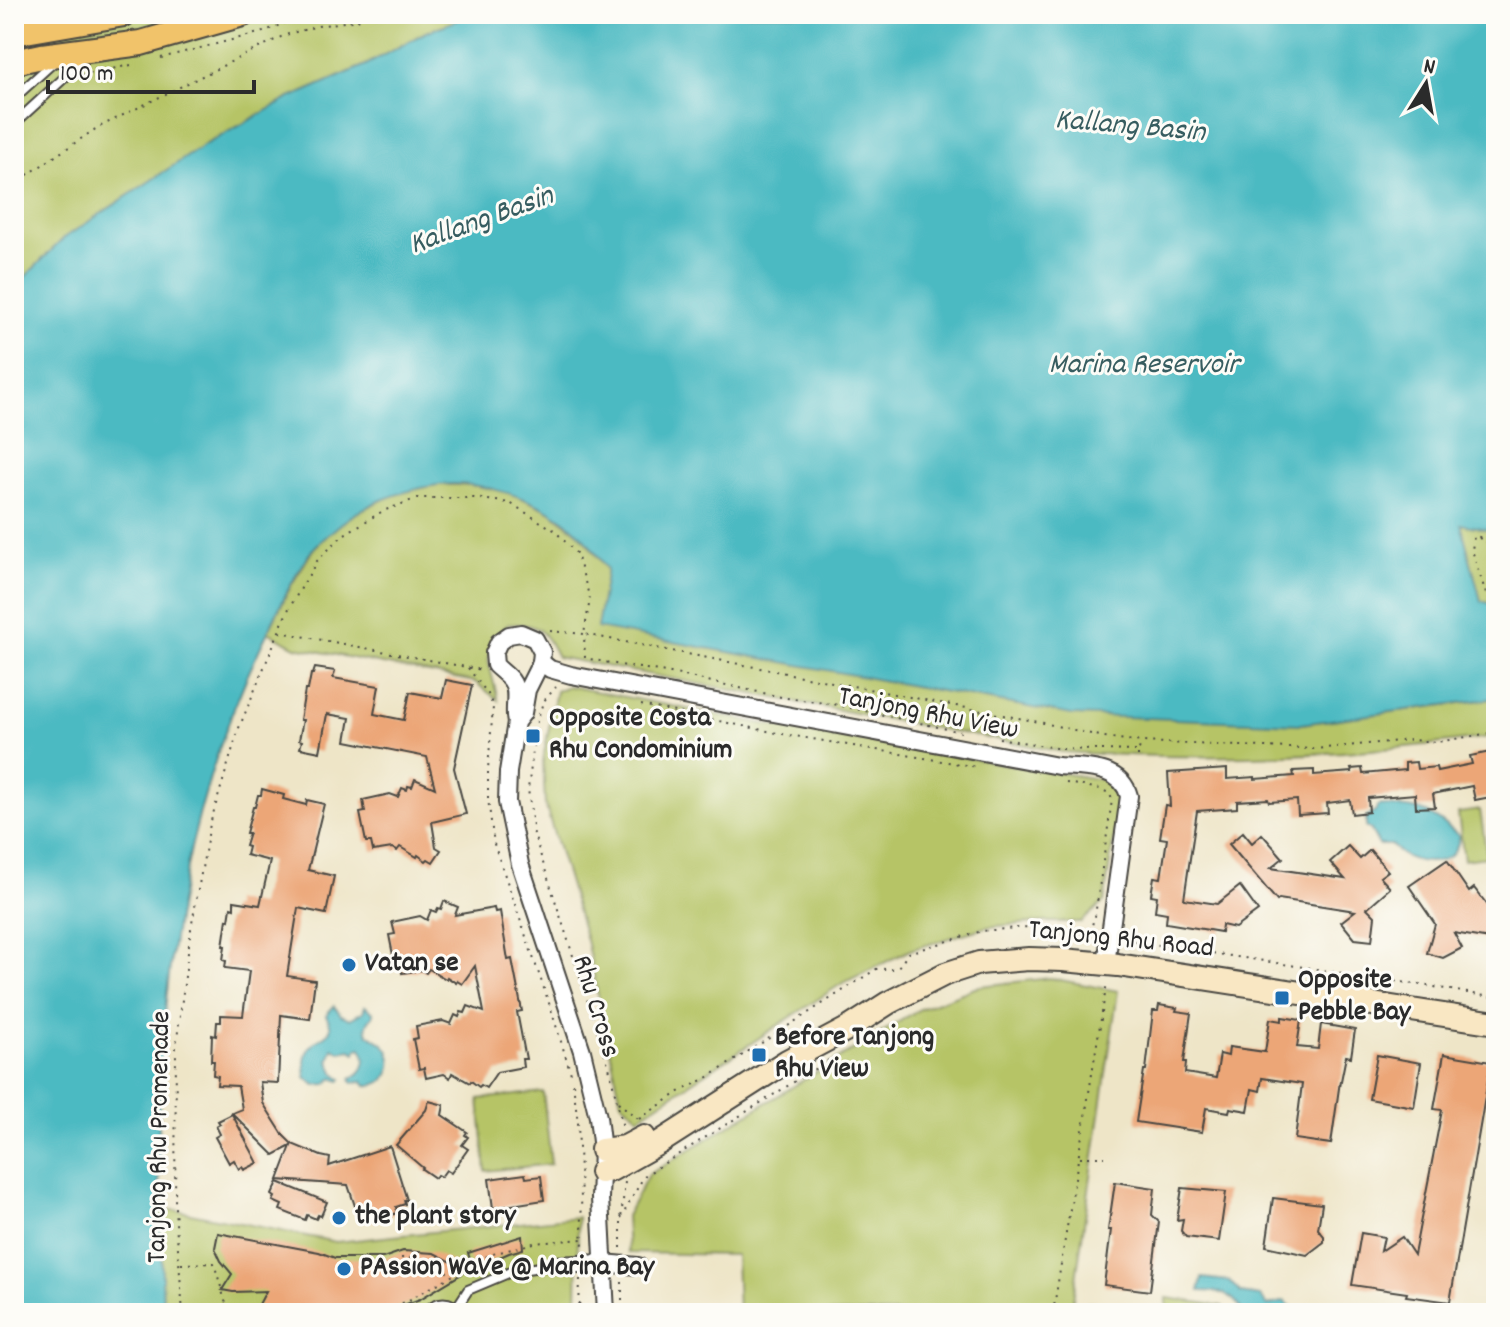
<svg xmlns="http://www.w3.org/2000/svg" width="1510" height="1327" viewBox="0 0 1510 1327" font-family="Dekko,sans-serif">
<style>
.green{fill:#b6c466;stroke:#707848;stroke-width:2}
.water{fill:#4cbac2;stroke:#3c7276;stroke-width:2}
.building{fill:#eca677}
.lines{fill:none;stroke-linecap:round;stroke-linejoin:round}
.lane-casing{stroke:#484742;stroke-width:12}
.street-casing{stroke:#484742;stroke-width:20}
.secondary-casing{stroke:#484742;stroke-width:26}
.primary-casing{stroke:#484742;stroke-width:28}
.path{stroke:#484742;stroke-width:2;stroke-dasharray:2 6;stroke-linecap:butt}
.lane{stroke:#fff;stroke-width:8}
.street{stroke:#fff;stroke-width:16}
.secondary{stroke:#f9e7c3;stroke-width:22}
.primary{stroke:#f1c36a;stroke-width:24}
.poi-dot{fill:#1f6fb2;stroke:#fdfcf7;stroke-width:3}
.labels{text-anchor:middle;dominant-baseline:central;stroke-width:6;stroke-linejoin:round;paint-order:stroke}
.street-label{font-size:28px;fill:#2b2b2b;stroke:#fdfcf7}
.poi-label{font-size:28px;font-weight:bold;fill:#2b2b2b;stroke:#fdfcf7;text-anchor:start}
.water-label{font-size:30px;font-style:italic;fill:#375d60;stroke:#fdfcf7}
</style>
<rect width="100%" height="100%" fill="#fdfcf7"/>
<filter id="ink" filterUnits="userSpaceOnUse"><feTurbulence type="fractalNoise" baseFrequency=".0125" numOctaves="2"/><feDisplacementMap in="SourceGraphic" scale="16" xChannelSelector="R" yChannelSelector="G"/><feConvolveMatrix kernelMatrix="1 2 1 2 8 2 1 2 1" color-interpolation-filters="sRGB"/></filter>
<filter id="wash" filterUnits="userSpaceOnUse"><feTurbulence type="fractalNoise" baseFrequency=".006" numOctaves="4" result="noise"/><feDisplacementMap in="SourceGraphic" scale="32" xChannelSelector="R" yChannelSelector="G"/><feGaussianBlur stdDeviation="1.8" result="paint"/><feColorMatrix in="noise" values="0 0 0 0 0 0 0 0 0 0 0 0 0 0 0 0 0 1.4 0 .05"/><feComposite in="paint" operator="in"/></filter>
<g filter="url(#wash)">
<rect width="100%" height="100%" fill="#eee5c7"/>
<!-- green -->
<g class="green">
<path d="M14,14h460l-48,18 -60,33 -78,34 -82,45 -142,94 -50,50z"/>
<path d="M435,485h36l37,7 40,18 32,24 27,35 -10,59 704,96 195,-26v38c-144,21 -288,25 -433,16l-506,-95c-14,-27 -17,-34 -49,-33l-16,16 -4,20 10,40 -23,-18 -179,-35 -28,-15 23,-46 23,-38 34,-32 47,-22z"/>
<path d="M1461,524l35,7v74l-15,-4z"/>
<path d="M568,686l239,46 297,48 17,9 -17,113 -23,20h-36l-59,5 -76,23 -69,34 -202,133 -18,-16 -35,-161 -41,-136 -2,-45 13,-68z"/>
<path d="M1480,810l7,47 -23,3 -6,-47z"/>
<path d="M1050,978l68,13 -47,322h-333l-2,-58 -108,-2 -2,-37 22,-41 272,-166 60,-23z"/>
<path d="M543,1092l8,72 -65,7 -7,-72z"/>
<path d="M160,1210h15l161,32 242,-25 -1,96h-414z"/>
<path d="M1167,1298l56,8 -1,7h-56z"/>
<path d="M1088,1302l55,7v4h-57z"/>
</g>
<!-- water -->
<g class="water">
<path d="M474,14h1022v517l-35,-7 20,77 15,4v93l-195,26 -229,-9 -475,-87 10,-59c-8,-11 -16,-24 -26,-34 -35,-36 -106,-59 -155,-48 -39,8 -67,20 -96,46 -6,6 -13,11 -18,17 -21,29 -35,64 -51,96 -63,131 -92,275 -100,420 -5,82 0,165 2,247h-149v-1025l50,-50 142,-94 82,-45 78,-34 60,-33z"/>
<path d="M1382,805c9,2 17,2 26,3 21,2 36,15 51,28 -1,30 -38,31 -58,18 -3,-2 -6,-6 -9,-9h-13l-8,-15 -5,-4v-8l10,-7 1,-5z"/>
<path d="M334,1006l7,9 9,4 13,-7 2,-6 8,6v3c-4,5 -9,11 -5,18 5,6 16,9 20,17 9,18 -2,37 -22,35l-4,-4 -9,2 -2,-2v-3c13,-5 18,-18 10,-30l-4,1 -1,4 -5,-3 -11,2 -7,-4 -4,13 5,11 8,7 -2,2 -7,-3 -7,6 -11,1 -9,-8c-1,-11 -3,-23 6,-32 11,-11 26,-9 14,-30z"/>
<path d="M1202,1278l27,3 12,12 19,3 8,10 16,-5 9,7 11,5h-60c-12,-21 -23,-22 -45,-22z"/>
</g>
<g id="blocks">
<!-- building -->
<g class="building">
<path d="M315,668l20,3 -2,7 46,8 -5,28 30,6 6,-28 32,6 4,-18 26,5 -18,83 12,46 -34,8 4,25 5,3 -8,12 -5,-3 -2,2 -8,-6 -1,2 -17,-10 -3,4 -5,-3 -19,3 -2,-9h-5l-6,-29 5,-1 -2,-12 27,-6 8,3 4,-9 5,2 1,-4 4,1 3,-8 20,9 -8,-31 -81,-16 4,-23 -23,-4 -7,38 -20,-4 2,-7 -3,-1 4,-20h-3l5,-30h3l3,-16h2z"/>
<path d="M1496,751v45l-21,4 -3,-14 -39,8 2,13 -19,1 -1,-14 -47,4 1,14 -17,2 -2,-14 -23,3 1,10 -30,2 -1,-15 -28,2 -1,-3 -31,2v7l-40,3 -13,88 33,5 23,-18 18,25 -23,17 -13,-3 -1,7 -55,-9 1,-10 -12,-2 2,-15 -6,-1 3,-18 7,1 6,-39 -7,-1 5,-33 5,1 -2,-33 59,-4v10l28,-2v2l39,-3 -1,-5 21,-1v5l38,-3 -1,-3 11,-1 1,6 42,-4v-7l11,-1 1,7 19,-2 1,4 35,-7 -2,-8z"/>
<path d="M262,789l22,6 -1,4 23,6 1,-5 17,4 -16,66 26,6 -8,38 -28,-6 -11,68 28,4 -5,39 -29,-4 -3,68 -18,-1 3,21 21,33 8,8 29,12 9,2 -1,8 61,-20 17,54h-3l1,4 -9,3 1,6 -24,8 -2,-5 -9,2 -1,-4 -3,1 -10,-30 -70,-5 13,-34 -17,9 -42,-42 10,-4 -4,-23 -21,-1 1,-9 -5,-1 1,-14h-3l1,-26 4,1 1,-14h4v-7l22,1 6,-45 -24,-3 1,-7 -3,-1 2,-14h-2l4,-27 2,1 2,-13 3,1v-7l26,4 10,-44 -24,-6 2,-8 -3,-1 4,-13h-3l7,-26h2l3,-12h3z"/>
<path d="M1243,832l9,11 10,-9 21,24 -12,10 74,11 -15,-17 18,-16 12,13 10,-9 18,21 -8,6 10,11 -23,20 8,8 -3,25 -17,-2 -14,-17 14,-11 -76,-12 -2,2 -48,-57z"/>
<path d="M1447,860l22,32 5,-4 15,19 -1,10 8,2v21l-42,-7 8,15 -19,10 -16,-5 8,-29 -26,-38z"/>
<path d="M444,901l14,6 -3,8 39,-7 1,4 5,-1 8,49 4,-1 10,52 -5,1 9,47h-4l1,8 -26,5 -11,16 -5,-3 -2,2 -8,-6 -1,2 -18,-10 -2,5 -6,-4 -18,4 -2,-10 -5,1 -6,-30 5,-1 -2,-12 27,-5 8,3 4,-9 4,2 2,-5 4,1 3,-7 16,6 -9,-46 -13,18 -5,-3 -1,2 -9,-6 -1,2 -17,-10 -3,4 -5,-3 -19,3 -2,-9 -5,1 -6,-30 6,-1 -3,-12 28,-6 7,4 4,-10 5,2 2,-4 3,1z"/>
<path d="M1159,1005l18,3 -1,3 15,2 -7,49h2l-1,11 31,5 4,-24 8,2 1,-9 36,5 5,-33 12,2v-4l19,3 -4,27 21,2 3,-25 34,6 -4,27 -5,-1 -5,25h-1l-9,63 -36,-5 7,-55 -40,-6 -2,13 -8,-2 -4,22 -18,-3 -1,4 -23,-4 -4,24 -66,-10 8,-52h2l7,-59h5z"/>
<path d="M1444,1054l47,8 -41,240 -44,-6 1,-3 -55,-8 9,-52 23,4 -3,14 21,-14 12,18 28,-145 -8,-1z"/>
<path d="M1377,1055l44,8 -7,44 -45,-8z"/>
<path d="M429,1101l15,4 -2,10 25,17 -2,3 3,2 -6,8 6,4 -17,24 -5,-3 -5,7 -4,-2 -2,3 -13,-9 1,-1 -27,-23 30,-35z"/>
<path d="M232,1114l26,49 -14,7 -2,-3 -3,2 -5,-9 -5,3 -14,-26 5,-3 -4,-8 4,-2 -2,-3z"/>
<path d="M525,1174l1,4 15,-2 3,24 -51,8 -4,-29z"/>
<path d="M278,1182l49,20 -6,14 -3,-1 -2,4 -9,-4 -2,5 -25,-10 2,-5 -9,-4 2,-4 -3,-2z"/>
<path d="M1115,1182l40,6 -3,27 7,7 -9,69 -46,-6 7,-55h-3z"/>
<path d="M1182,1188l44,4 -7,49 -33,-4 -5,-6 2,-12 -6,1z"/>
<path d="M1273,1198l49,6 -4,25 6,7v6l-17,13 -41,-9z"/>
<path d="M218,1233l101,19 16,6h48l20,-7 31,2 34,17 -48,29 -38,14h-107l-19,-3 10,-19 -33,1 -11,-2 10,-16 -11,-13 -6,-13z"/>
<path d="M522,1236l1,13 -14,4 -36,16 -5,-16z"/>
</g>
</g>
</g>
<g filter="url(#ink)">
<use href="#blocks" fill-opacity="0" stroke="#484742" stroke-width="2"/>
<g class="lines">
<defs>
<g id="lane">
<path d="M14,98l41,-37"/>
<path d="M14,124l50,-46 17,-20"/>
<path d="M457,1307l11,-17 45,-19 41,-6"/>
<path d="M426,1313c10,-14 25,-14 35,0"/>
</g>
<g id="street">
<path d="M541,662l9,7 21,6 487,91c26,2 63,-1 71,30l-23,168"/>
<path d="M516,722c-4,-14 4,-30 -5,-42 -4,-5 -11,-10 -16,-15l-1,-12 5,-11 10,-7 12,-2 14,6 7,13 -1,10 -14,28 -4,23 -7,9 -8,50 -1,30 13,62 62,187 16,66 4,33 -2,48 6,115"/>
<path d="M554,1265l49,-2 35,3"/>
</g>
<g id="secondary">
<path d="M602,1150l23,-3 19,-10"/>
<path d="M601,1172l10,-2 48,-27 128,-82 62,-33 39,-25 57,-29 34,-11 50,-4 34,1 55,5 378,58"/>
</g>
<g id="primary">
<path d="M14,33l110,-19"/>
<path d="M14,62l28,-6 99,-13 102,-29"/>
</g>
</defs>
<!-- lane casing -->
<use href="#lane" class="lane-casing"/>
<!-- street casing -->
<use href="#street" class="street-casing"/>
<!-- secondary casing -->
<use href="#secondary" class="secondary-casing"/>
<!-- primary casing -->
<use href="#primary" class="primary-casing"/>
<!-- path -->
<g class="path">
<path d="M161,58l102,-26 44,-18"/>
<path d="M82,75l49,-10"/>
<path d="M14,184l83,-56 188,-93 33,-9 39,-6 15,-6"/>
<path d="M1479,538l17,9"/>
<path d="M1496,540l-22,-4 -2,14 15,47 9,2"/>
<path d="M550,631l34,3 1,24 35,7 46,7 120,26 47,6 128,28"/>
<path d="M280,632l202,38"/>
<path d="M468,668l20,26 5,13 -5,62v30l6,45 56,162 22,71"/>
<path d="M641,705l136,28 200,34"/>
<path d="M539,715l4,-13 13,-15"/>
<path d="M537,721l-9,68 6,46 75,232 14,61"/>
<path d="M999,738l62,11 77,2"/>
<path d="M1138,757v-6l4,-8"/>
<path d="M1066,783l35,6 9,5 2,6 -17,116 -3,9 -6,7"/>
<path d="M1126,940l308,47 62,11"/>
<path d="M573,1083l5,40 5,125"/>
<path d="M618,1102l20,17"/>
<path d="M639,1119l42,-28 26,-13 171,-110c19,3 20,1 30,-15l74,-22 58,-5 56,9"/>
<path d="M1080,1157h25"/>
<path d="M621,1218l23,-42 185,-116"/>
<path d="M621,1248v-29l4,-37"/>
<path d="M401,1258c20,-1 34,5 50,17"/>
<path d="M181,1264l33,-1 11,38 8,12"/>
<path d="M622,1300v-22"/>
<path d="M371,1311l19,-3 15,-6 84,-47 45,-12 49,-4"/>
<path d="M183,1313l-8,-103 1,-163 15,-118 19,-105 29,-96 48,-116 30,-51 26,-26 40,-24 35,-13h56l36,5 44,27 23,24 13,45 -6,35 460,89 60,14 38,5 172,7 97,-9 26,2 59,-10"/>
<path d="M579,1313l1,-35"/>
<path d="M1053,1313l54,-331"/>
</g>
<!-- lane -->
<use href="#lane" class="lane"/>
<!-- street -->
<use href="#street" class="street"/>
<!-- secondary -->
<use href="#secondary" class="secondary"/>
<!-- primary -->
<use href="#primary" class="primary"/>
</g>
</g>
<!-- markers -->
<g class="poi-dot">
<rect x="525" y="728" width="16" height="16" rx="4"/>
<circle cx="349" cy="965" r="8"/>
<rect x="1274" y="990" width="16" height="16" rx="4"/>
<rect x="751" y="1047" width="16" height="16" rx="4"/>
<circle cx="339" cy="1218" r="8"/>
<circle cx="344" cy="1269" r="8"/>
</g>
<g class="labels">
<!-- street labels -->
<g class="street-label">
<text transform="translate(928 715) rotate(11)">Tanjong Rhu View</text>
<text transform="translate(1121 941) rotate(6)">Tanjong Rhu Road</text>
<text transform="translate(594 1007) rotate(73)">Rhu Cross</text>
<text transform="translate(161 1137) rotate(-89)">Tanjong Rhu Promenade</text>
</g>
<!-- poi labels -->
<g class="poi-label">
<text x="549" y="720">Opposite Costa<tspan x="549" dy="32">Rhu Condominium</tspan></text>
<text x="365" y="965">Vatan se</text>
<text x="1298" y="982">Opposite<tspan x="1298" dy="32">Pebble Bay</tspan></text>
<text x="775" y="1039">Before Tanjong<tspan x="775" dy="32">Rhu View</tspan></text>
<text x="355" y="1218">the plant story</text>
<text x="360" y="1269">PAssion WaVe @ Marina Bay</text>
</g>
<!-- water labels -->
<g class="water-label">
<text transform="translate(1130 128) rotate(5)">Kallang Basin</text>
<text transform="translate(482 222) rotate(-20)">Kallang Basin</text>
<text x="1144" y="366">Marina Reservoir</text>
</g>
</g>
<!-- margin -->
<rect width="1510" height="1327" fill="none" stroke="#fdfcf7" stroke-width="48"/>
<!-- north arrow -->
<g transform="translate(1426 84) rotate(11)" stroke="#fdfcf7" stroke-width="6" paint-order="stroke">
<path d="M0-6L14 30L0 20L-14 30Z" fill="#2b2b2b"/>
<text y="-12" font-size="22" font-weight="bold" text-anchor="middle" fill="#2b2b2b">N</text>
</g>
<!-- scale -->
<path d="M48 80v12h206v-12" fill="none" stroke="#2b2b2b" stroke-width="4"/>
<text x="60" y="80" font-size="24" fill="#2b2b2b" stroke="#fdfcf7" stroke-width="6" paint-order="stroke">100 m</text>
</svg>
